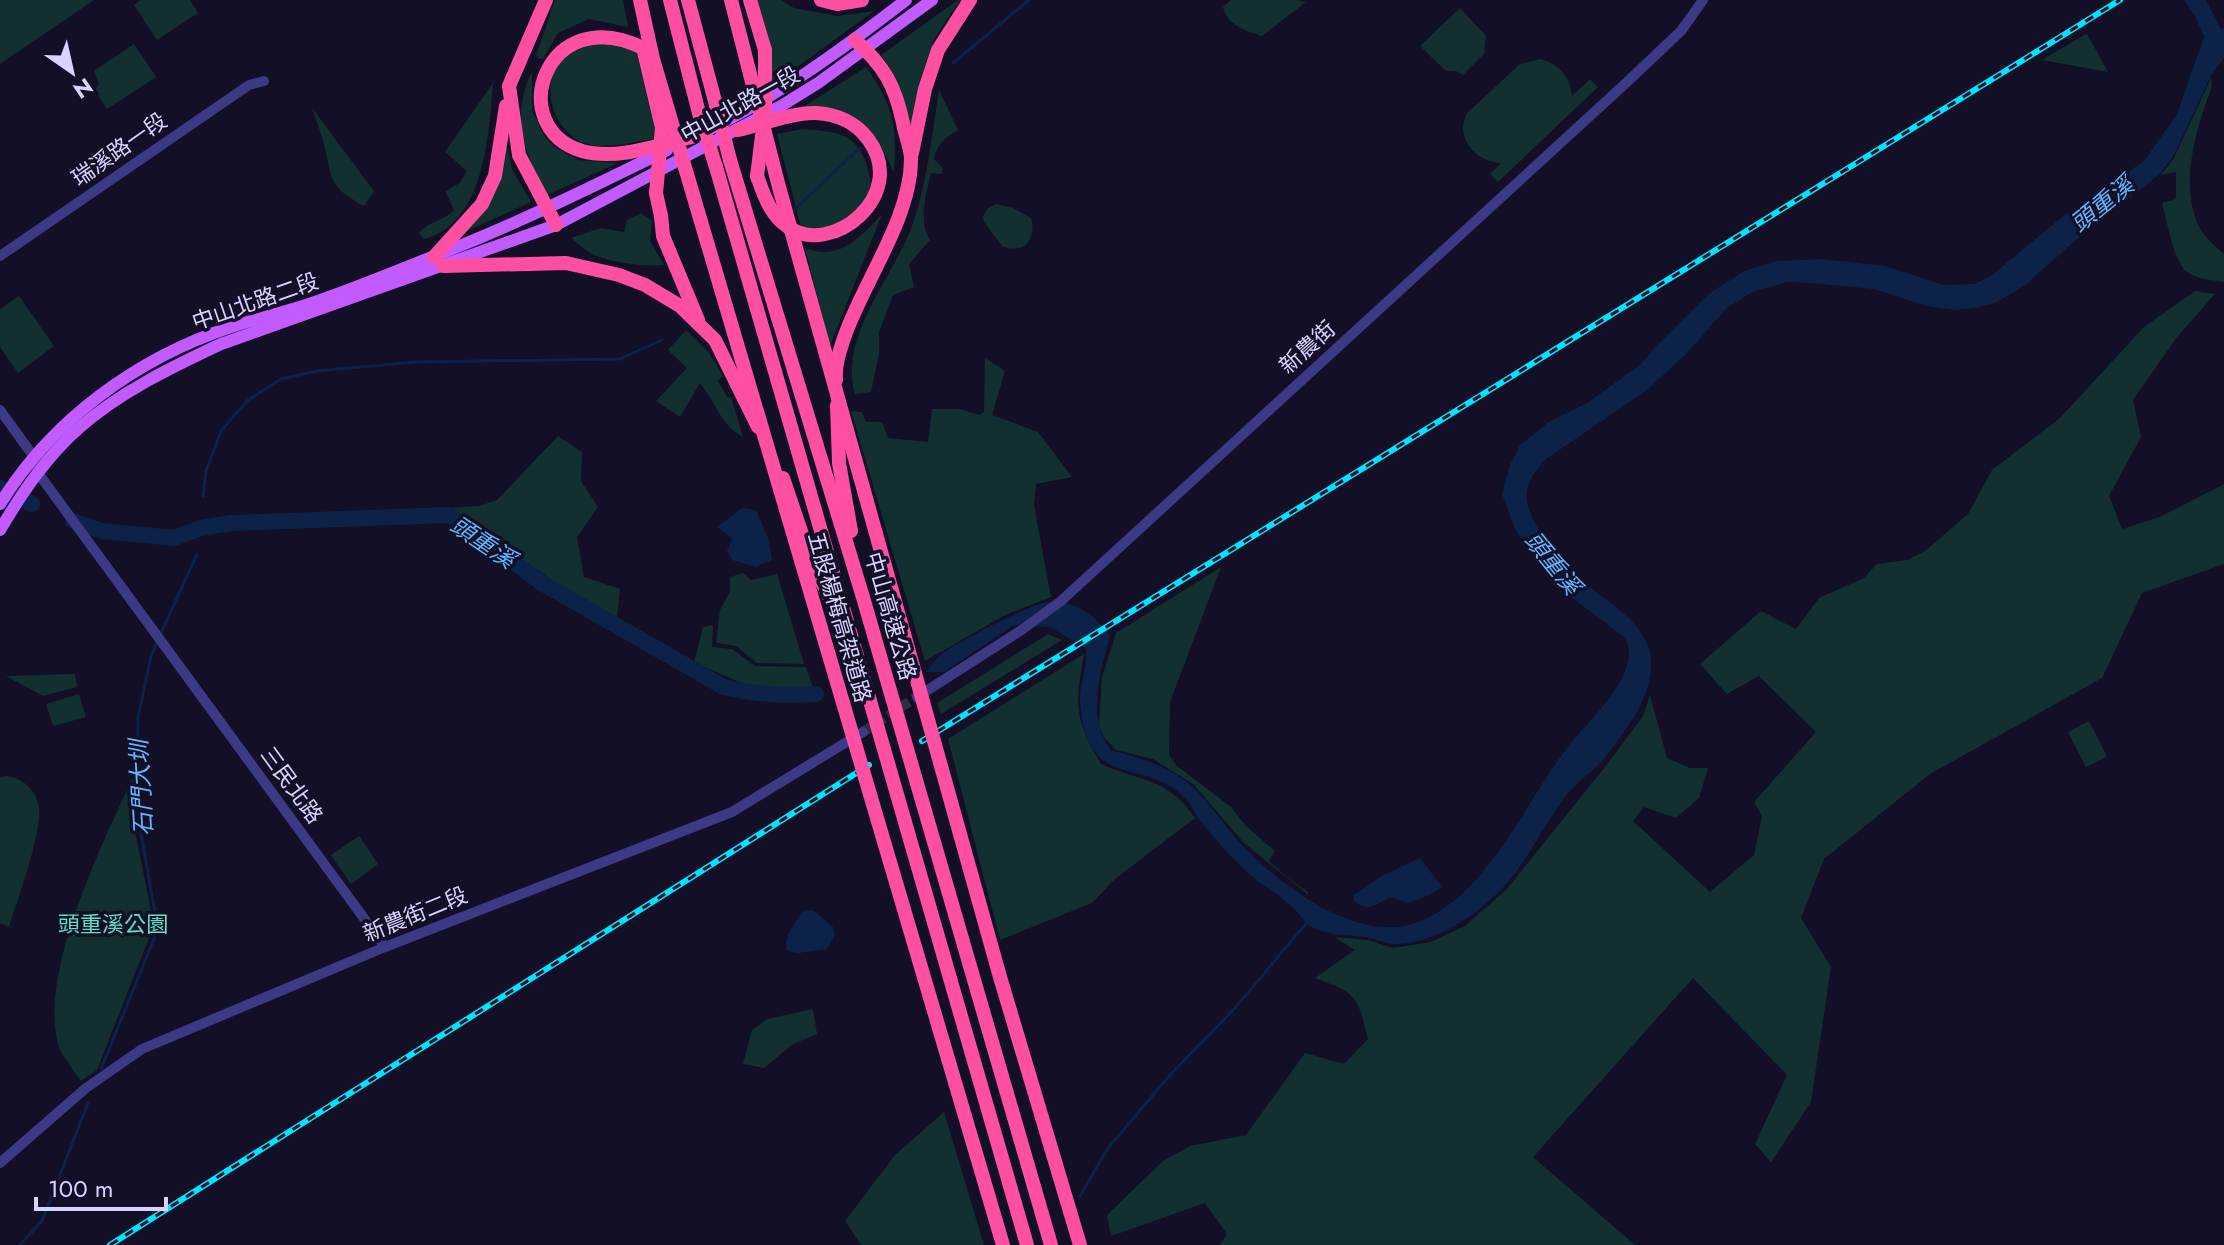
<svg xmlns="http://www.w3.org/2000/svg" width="2224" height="1245" viewBox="0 0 2224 1245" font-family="Jost,'Noto Sans TC',sans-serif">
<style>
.green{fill:#12302f}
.water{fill:#0c2248}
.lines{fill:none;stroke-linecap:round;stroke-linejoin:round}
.stream{stroke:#0c2248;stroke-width:3}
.river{stroke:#0c2248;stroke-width:16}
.minor-tunnel{stroke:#312d47;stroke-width:10;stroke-dasharray:10 5;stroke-linecap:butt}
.minor{stroke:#3d3a85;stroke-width:10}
.major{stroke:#c25bff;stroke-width:12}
.highway{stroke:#ff4fa3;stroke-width:14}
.rail-casing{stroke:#00e5ff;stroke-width:6}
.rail{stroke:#130f26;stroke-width:3;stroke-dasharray:9;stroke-linecap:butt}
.highway-bridge{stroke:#ff4fa3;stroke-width:14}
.labels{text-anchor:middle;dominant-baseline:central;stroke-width:7;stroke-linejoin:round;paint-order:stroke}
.street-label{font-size:22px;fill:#d9d4ff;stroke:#130f26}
.park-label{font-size:22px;fill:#5fe0c0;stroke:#130f26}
.water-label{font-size:24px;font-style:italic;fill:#62b6ff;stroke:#130f26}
</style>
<rect width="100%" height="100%" fill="#130f26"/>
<!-- green -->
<g class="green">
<path d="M0,0h94l-94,64z"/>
<path d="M141,0h49l8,13 -41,27 -23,-35z"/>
<path d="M555,0h68l5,27 -39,-8 -31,14 -15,26h-4l-3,-3z"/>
<path d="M756,0h25l13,8 44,8 36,-5 -103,75 -2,-48z"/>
<path d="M958,0h2l-26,39 -14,41 -10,49c-6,-28 -11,-51 -29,-74z"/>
<path d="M1231,0h66l9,2 -44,34c-16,-5 -35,-11 -39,-29z"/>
<path d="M1460,8l26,28 -2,18 -21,21 -7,-4h-10l-26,-25z"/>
<path d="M2087,34l21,38 -66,-12 44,-26z"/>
<path d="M595,41l41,10 19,79 -2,9c-21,3 -48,11 -69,4 -30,-12 -43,-52 -26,-79 8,-13 23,-18 37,-23z"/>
<path d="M134,44l22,33 -49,32 -12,-18 4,-7 -5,-13z"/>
<path d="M1541,59c19,6 29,18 31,37l18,-17 8,8 -100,95 -8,-8 11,-11c-25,-1 -47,-25 -34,-50l53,-49z"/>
<path d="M866,67c28,39 31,59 28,106 -21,-49 -38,-68 -94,-64z"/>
<path d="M532,71v40l12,25 10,11 24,13 40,3 -71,32c-23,-42 -37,-79 -15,-124z"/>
<path d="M2211,78l1,9c-16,41 -35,104 -10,145 6,8 15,16 22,22v28c-12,-2 -29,-3 -38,-11 -13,-11 -19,-52 -24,-68l14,-4v-27l-15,3 13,-17z"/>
<path d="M493,83c-4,50 -8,141 -69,156l-5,-6c8,-11 25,-12 35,-23l-9,-19 15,-8 7,-12 -22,-19z"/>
<path d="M939,90l19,40c-14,8 -21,14 -24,29l9,9 -1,6 -11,-1c-5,20 -13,48 -1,67l-21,24 5,23 -21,8 -14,37v22l-8,38 -16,2c-17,-54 37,-117 56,-165 16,-44 21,-94 28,-139z"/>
<path d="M312,108l62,83 -10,15c-36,-20 -31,-25 -40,-61 -3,-13 -8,-25 -12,-37z"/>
<path d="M803,129c13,1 31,2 43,8 11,6 18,18 21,29 1,6 4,13 4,18 2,34 -45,48 -70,43l-24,-93z"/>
<path d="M506,140l6,29 19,33 -64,29c29,-32 35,-47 39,-91z"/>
<path d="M996,204l17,4 18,10c6,21 -7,37 -29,28l-18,-24 -1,-6 5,-8z"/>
<path d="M641,213l11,8 -2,20 14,24c-19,2 -62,-3 -77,-14 -6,-4 -10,-9 -16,-13l30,-10 23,4 3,-12z"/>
<path d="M882,214l-52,132 -25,-98c33,14 56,-11 77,-34z"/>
<path d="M2195,291l20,3 -38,43 -44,63 8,37 -32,59 13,33 38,-12 64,-33v80l-82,29 -40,85 -172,96 -106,85 -23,59 30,49 -20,135 -40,60 -16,-18 32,-69 -94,-97 -160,179 102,88h-415l7,-11 -22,-31 -94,33 -4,-21 56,-54 27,-15 56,-11 59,-82 39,11 24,-25c-11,-44 -10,-45 -53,-61l40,-28 -21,-13 34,3 25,8 38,-6 34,-16 41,-36 103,-128 34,-46 7,-21 17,63 23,10h18l-9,30 -23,20 -32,-11 -11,14 77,71 44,-37 8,-39 -8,-14 62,-70 -57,-56 -32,18 -27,-30 61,-53 35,18 23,-31 45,-20 13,-14 30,-4 18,-9 43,-37 24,-44 68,-52 84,-91z"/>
<path d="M19,296l35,50 -36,27 -18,-26v-38z"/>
<path d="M686,330l23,23 14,23 -5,5 9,16h4l12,40c-23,-13 -27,-34 -43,-54l-20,34 -24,-16 31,-33 -19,-18z"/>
<path d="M985,358l20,13 -13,44 46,17 34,45 -36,7 -2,21 17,92 -46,18 -80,46 -74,-250 11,1 4,10h16l6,16 40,4 4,-33h28l19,6 5,-3z"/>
<path d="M558,436l24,16 -1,29 17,26 -21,30 7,40 36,12 -3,29 -56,-32 -113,-78 31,-2 18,-6z"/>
<path d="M1221,567l-51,135 -1,53 8,11 54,41 15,19 29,25 -6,10 19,17 21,15 -2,1 -63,-51 -51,-59 -40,-25 -37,-9 -12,-13 -5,-11 3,-49 14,-44z"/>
<path d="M743,573l8,7 26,-6 27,90 -47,-1 -21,-17 -20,-3 4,-33 10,-19v-14z"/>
<path d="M713,625l-1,22 20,2 23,17 51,1 7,21 -43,2 -29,-7 -47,-21 9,-35z"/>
<path d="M1048,634l14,6 -121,74 -4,-11z"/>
<path d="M1084,654c-9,52 -10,63 17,110 41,18 67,14 94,54l-80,61 -23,24 -92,37 -52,-201z"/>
<path d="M75,674l2,13 -34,9 -37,-20z"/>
<path d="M79,694l7,23 -33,9 -7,-22z"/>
<path d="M2089,721l18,36 -21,10 -18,-35z"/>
<path d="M134,775l2,61 18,89 -57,145 -16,11c-7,-11 -19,-24 -23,-37 -19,-73 45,-202 76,-269z"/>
<path d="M6,776c15,2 28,11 32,27 7,24 -21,98 -29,124l-9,-4v-146z"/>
<path d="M359,836l19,28 -27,20 -20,-29z"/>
<path d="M813,1009l4,25 -24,10 -29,24 -21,-4 9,-34 15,-11z"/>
<path d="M944,1112l40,133h-123l-16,-24 50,-66z"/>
</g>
<!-- water -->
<g class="water">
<path d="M2184,0h22l15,29 3,-1v30l-13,18 -38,81 -13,17 -75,58 -61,54 -29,17 -20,5 -21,2 -27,-4 -53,-17 -62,-6 -24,-1 -36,10 -26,17 -41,46 -39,36 -100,68c-23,24 -25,40 -8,69 9,17 23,33 37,47 23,22 61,39 73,71 8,23 -1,49 -13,69 -10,15 -20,31 -31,44 -12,14 -28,23 -39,38 -17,23 -30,48 -46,71 -26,37 -78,76 -125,76 -10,0 -19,-6 -29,-7 -18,-2 -36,-1 -53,-10 -9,-5 -13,-15 -21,-21 -15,-14 -33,-23 -47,-37 -15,-14 -29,-30 -41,-45 -7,-8 -11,-17 -17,-25 -40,-44 -99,-4 -106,-97 -1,-18 8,-35 6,-53l-36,-22 -36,-2 -70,47h-18c6,-8 13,-17 21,-22 18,-11 83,-46 101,-48 26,-3 49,14 62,34 -10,37 -24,81 1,114 29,8 59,16 82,37 17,16 31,38 47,56 37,39 100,88 156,84 26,-1 56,-22 73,-40 43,-44 67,-102 106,-149 19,-22 70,-72 49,-101l-74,-56 -35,-52 -13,-35 8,-29 10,-20 30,-24 37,-18 53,-38 17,-20 53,-52 34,-22 33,-10 45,-2 63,7 59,19 31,-1 17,-9 69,-57 83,-57 33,-47 27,-77 -9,-21z"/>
<path d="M742,508l14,2 12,28 4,22 -16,7 -24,-7 -5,-9 5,-13 -15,-11z"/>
<path d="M1420,858l22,29 -15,9 -19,7 -18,-6c-13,7 -22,16 -36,4v-6l26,-18z"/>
<path d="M813,910l20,17 2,8 -8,14 -29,4 -11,-2c-4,-14 7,-27 15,-39z"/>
</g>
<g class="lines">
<!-- stream -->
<g class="stream">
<path d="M953,63l76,-63"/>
<path d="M794,210l66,-62"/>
<path d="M203,496l3,-25 15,-40 27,-31 33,-21 36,-8 99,-9 204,-3 42,-19"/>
<path d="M161,633l36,-79"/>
<path d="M101,1069l57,-140 -21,-118 1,-93 13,-62 7,-16"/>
<path d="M1080,1196l28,-48 62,-73 65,-67 74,-88"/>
<path d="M20,1245l22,-24 46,-118"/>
</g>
<!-- river -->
<g class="river">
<path d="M0,488l32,16"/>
<path d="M73,521l29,10 72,7 27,-10 31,-5 217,-8 93,68 182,104c31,8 59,9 92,7"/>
</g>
<!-- minor-tunnel -->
<path class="minor-tunnel" d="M863,732l52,-34"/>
<!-- minor -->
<g class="minor">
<path d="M0,256l249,-171 15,-4"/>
<path d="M0,410l34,47 4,16 347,474"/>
<path d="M917,697l106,-68 38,-28 565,-518 55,-52 22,-31"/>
<path d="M0,1163l86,-75 56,-39 243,-102 347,-135 131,-80"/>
</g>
<!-- major -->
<g class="major">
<path d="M698,135c76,-36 142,-84 208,-135"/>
<path d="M0,504c52,-84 137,-146 231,-177 25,-8 50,-14 75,-22 38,-13 76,-28 113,-43 85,-32 167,-72 248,-112"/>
<path d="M0,530c22,-37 46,-73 79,-102 41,-36 93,-61 142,-84l335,-119 225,-119 37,-23 114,-83"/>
</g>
<!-- highway -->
<g class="highway">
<path d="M546,0l-37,86 10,69 37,70"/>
<path d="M670,0l30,117"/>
<path d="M688,0l28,105"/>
<path d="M750,0l15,50"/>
<path d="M821,0l16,4 25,-4"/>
<path d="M662,128l-19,-80c-97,-48 -140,79 -61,103 36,10 79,-7 114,-15"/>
<path d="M738,130c22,-5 56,-18 78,-17 21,1 40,10 52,26 42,56 -37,119 -80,88 -18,-12 -24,-32 -31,-51"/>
<path d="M912,153l13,-64 13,-39 32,-50"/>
<path d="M730,160l132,434 189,651"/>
<path d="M716,167l311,1078"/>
<path d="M661,216l2,20 35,84"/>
<path d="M434,257l48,-53 13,-28 11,-70"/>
<path d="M443,266l123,-3 53,12 26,10 35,21 35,34 43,87"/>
<path d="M836,380c-1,-15 3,-27 8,-42 19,-56 67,-119 67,-179 0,-11 -6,-24 -8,-36 -8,-38 -19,-57 -48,-83"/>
<path d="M837,405l2,58 12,68"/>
<path d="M783,478l28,83 27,53"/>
</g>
<defs>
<g id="rail">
<path d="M922,741l1198,-741"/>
<path d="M110,1245l759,-480"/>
</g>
</defs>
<!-- rail casing -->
<use href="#rail" class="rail-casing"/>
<!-- rail -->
<use href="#rail" class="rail"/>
<!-- highway-bridge -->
<g class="highway-bridge">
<path d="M640,0l13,59 350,1186"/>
<path d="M731,0l48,187 221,790 80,268"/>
<path d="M765,50v62"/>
<path d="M716,105l14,55"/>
<path d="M700,117l16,50"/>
<path d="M757,176l5,-40"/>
<path d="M661,216l-5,-23 6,-65"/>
</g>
</g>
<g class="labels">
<!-- street labels -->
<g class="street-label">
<text transform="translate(740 104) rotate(-29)">中山北路一段</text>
<text transform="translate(119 149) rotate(-35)">瑞溪路一段</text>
<text transform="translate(255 301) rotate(-19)">中山北路二段</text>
<text transform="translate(1307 347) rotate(-42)">新農街</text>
<text transform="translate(891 616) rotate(74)">中山高速公路</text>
<text transform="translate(840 617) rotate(74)">五股楊梅高架道路</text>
<text transform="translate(292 785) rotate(54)">三民北路</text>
<text transform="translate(415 914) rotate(-22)">新農街二段</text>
</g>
<!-- park labels -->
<g class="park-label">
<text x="113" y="924">頭重溪公園</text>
</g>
<!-- water labels -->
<g class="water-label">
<text transform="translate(2102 204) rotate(-39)">頭重溪</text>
<text transform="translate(483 542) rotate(34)">頭重溪</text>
<text transform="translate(1553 563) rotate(51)">頭重溪</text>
<text transform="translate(141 788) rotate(-93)">石門大圳</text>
</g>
</g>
<!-- north arrow -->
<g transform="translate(72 72) rotate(146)" stroke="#130f26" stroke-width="6" paint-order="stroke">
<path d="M0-6L14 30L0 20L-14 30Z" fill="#d9d4ff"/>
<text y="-12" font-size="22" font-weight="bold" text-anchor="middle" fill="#d9d4ff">N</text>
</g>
<!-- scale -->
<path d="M36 1197v12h130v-12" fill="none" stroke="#d9d4ff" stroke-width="4"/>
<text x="48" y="1197" font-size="24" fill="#d9d4ff" stroke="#130f26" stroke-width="6" paint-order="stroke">100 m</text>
</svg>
